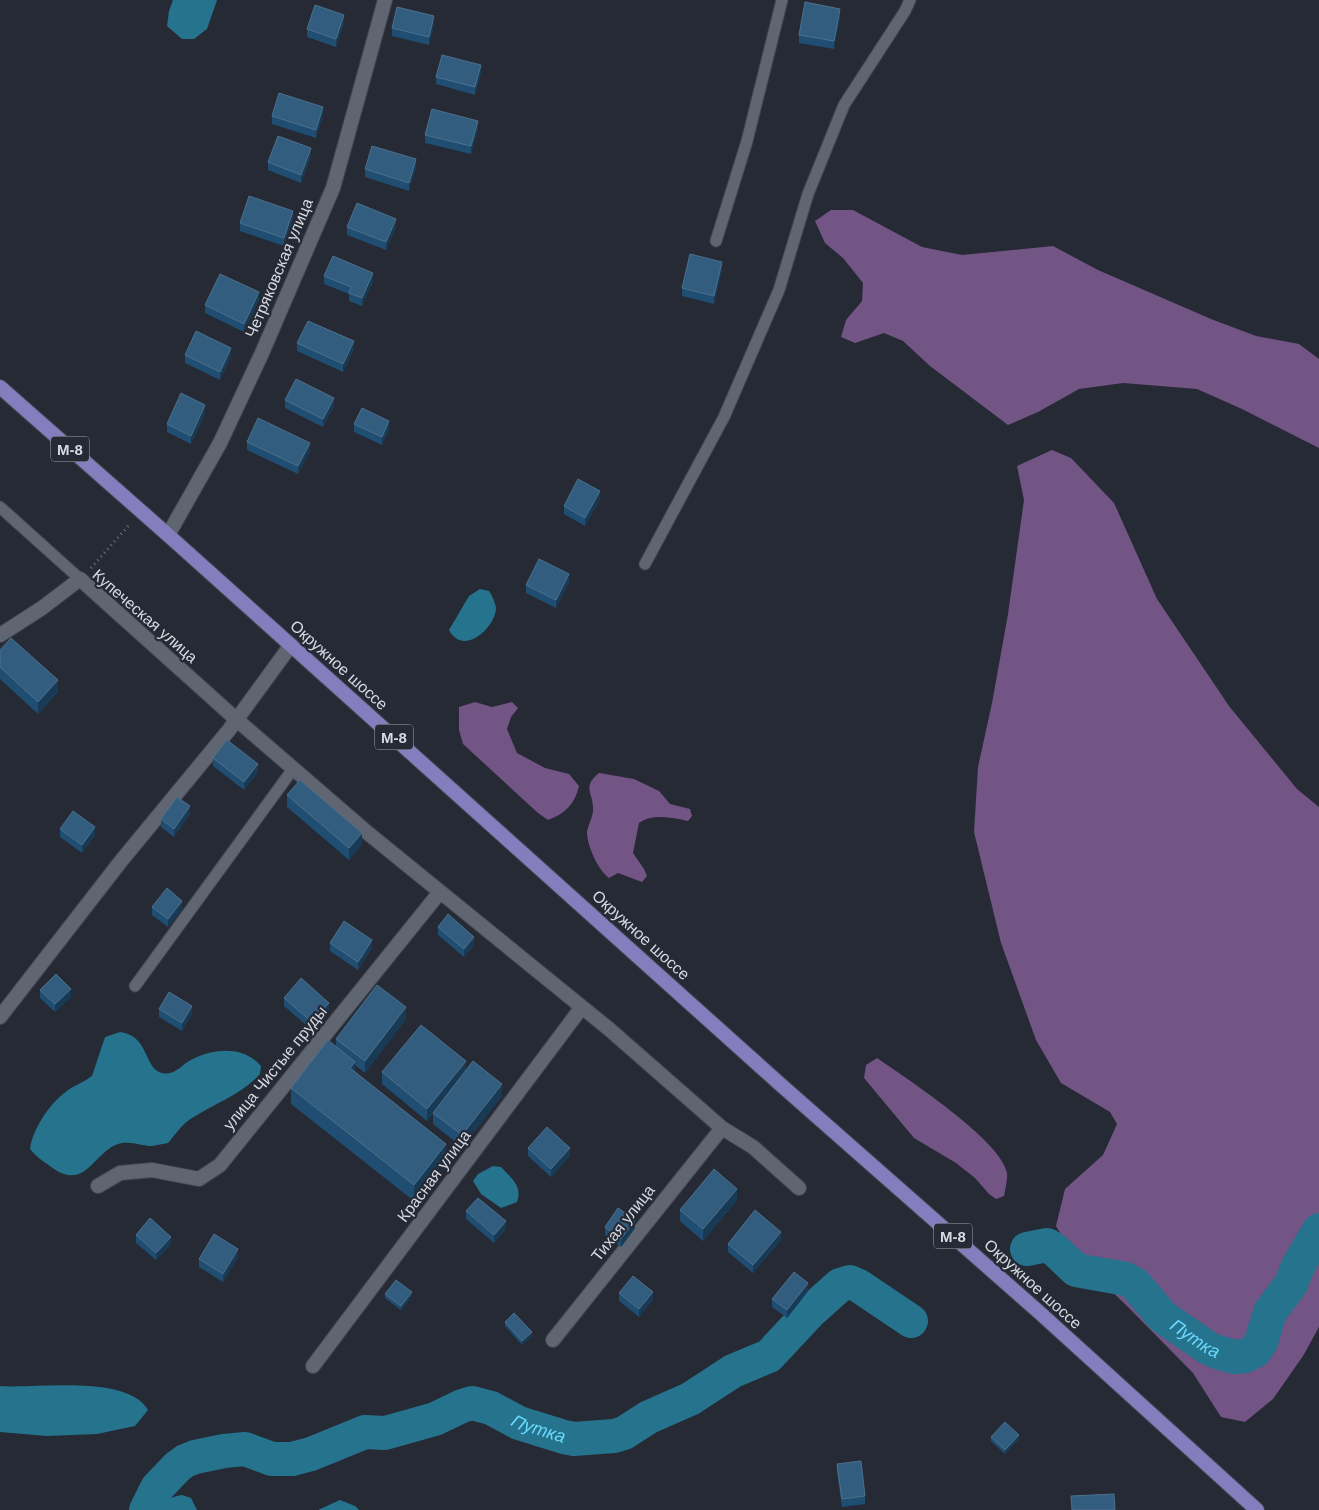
<svg xmlns="http://www.w3.org/2000/svg" width="1319" height="1510" viewBox="0 0 1319 1510" font-family="Helvetica,sans-serif">
<style>
.forest{fill:#725485}
.water{fill:#25738d}
.lines{fill:none;stroke-linecap:round;stroke-linejoin:round}
.river{stroke:#25738d;stroke-width:34}
.service-casing{stroke:#42464f;stroke-width:13}
.minor-casing{stroke:#42464f;stroke-width:16}
.primary-casing{stroke:#42464f;stroke-width:16}
.path{stroke:#6e727c;stroke-width:3;stroke-dasharray:1 4;stroke-linecap:butt}
.service{stroke:#606572;stroke-width:11}
.minor{stroke:#606572;stroke-width:14}
.primary{stroke:#857ebe;stroke-width:14}
.wall{fill:#1f4e72}
.shaded-wall{fill:#193a55}
.building{fill:#325d7e;stroke:#4c718e}
.labels{text-anchor:middle;dominant-baseline:central;stroke-width:4.5;stroke-linejoin:round;paint-order:stroke}
.shield{fill:#252a35;stroke:#a1a4ad;stroke-width:1}
.shield-label{font-size:15px;font-weight:bold;fill:#d6d9e1}
.street-label{font-size:16px;fill:#d6d9e1;stroke:#252a35}
.water-label{font-size:18px;font-style:italic;fill:#6ad8fe;stroke:#252a35}
</style>
<rect width="100%" height="100%" fill="#252a35"/>
<path class="forest" d="M831,210H853L922,247L962,255L1053,246L1098,270L1211,319L1256,336L1299,344L1319,359V448L1242,409L1197,389L1123,383L1079,389L1038,412L1008,425L930,366L903,341L884,333L855,343L841,337L846,320L862,301L863,283L843,258L825,243L815,221Z
M1052,450L1071,458L1114,503L1157,599L1229,706L1297,789L1319,807V1327L1303,1356L1273,1399L1245,1422L1221,1417L1193,1373L1127,1306L1073,1254L1056,1226L1065,1189L1103,1155L1117,1124L1110,1112L1061,1083L1036,1040L1001,943L974,832L978,767L992,703L1008,614L1024,500L1017,466Z
M475,702L492,707L512,702L518,708L511,717L507,729L517,753L545,768L569,774L579,786C575,804 565,814 548,820L538,813L463,744L459,730V707Z
M599,773L634,779L659,791L670,804L690,809L692,816L688,821C672,818 653,813 639,823L633,853L644,869L647,876L642,882L618,873L609,878C598,870 588,847 587,834C587,827 592,819 593,811C594,792 581,788 599,773Z
M877,1058C906,1078 1001,1140 1007,1173C1008,1179 1005,1189 1004,1196L996,1199L989,1194L975,1178L956,1163L914,1138L864,1078L866,1065Z"/>
<path class="water" d="M173,0H217L207,29L194,39H182L167,26L169,11Z
M480,589L489,591C492,595 496,604 496,609C494,630 462,656 449,630L469,596Z
M120,1032C150,1036 143,1068 162,1073C173,1076 181,1066 189,1061C212,1048 243,1045 261,1066L260,1074C241,1095 215,1103 192,1118C182,1124 175,1135 168,1143C163,1144 157,1145 152,1146C141,1146 130,1140 118,1144C93,1153 86,1190 54,1169C46,1163 37,1158 30,1149C33,1127 52,1100 71,1088C78,1084 85,1081 92,1076L105,1037Z
M493,1166L501,1167C511,1178 523,1186 517,1202L501,1208L481,1194L473,1181L478,1174Z
M0,1386C38,1389 127,1374 148,1410L135,1426L97,1434L47,1436L0,1432Z
M182,1495L191,1498L197,1510H159C164,1499 171,1497 182,1495Z
M340,1500L355,1506L359,1510H318Z"/>
<g class="lines">
<g class="river">
<path id="s1" d="M1027,1249L1047,1245L1055,1250L1076,1270L1126,1279L1135,1284L1163,1317L1208,1348L1217,1352L1235,1357L1245,1356L1255,1351L1261,1342L1270,1312L1291,1284L1298,1266L1319,1230"/>
<path id="s2" d="M146,1510L157,1488L177,1467L185,1461L195,1457L224,1451L245,1449L272,1459H292L311,1454L365,1432L385,1433L435,1419L462,1406L472,1403L491,1408L519,1423L564,1437L574,1439L614,1436L624,1433L649,1417L690,1399L733,1371L769,1356L811,1311L840,1285L850,1282L859,1286L911,1321"/>
</g>
<defs>
<path id="service" d="M716,241L747,141L782,0
M0,507L80,579
M645,564L724,417L779,290L808,194L844,105L905,11L910,0
M135,986L293,769"/>
<path id="minor" d="M168,535L220,443L262,353L333,188L385,0
M0,635L42,608L80,579L237,720L369,834L609,1029L722,1128L753,1147L799,1188
M0,1017L121,861L229,730L291,645
M98,1186L120,1173L152,1170L199,1179L220,1165L440,892
M553,1340L722,1128
M313,1366L582,1007"/>
<path id="primary" d="M0,387L168,535L781,1085L1040,1313L1257,1510"/>
</defs>
<use href="#service" class="service-casing"/>
<use href="#minor" class="minor-casing"/>
<use href="#primary" class="primary-casing"/>
<path class="path" d="M91,568L130,524"/>
<use href="#service" class="service"/>
<use href="#minor" class="minor"/>
<use href="#primary" class="primary"/>
</g>
<path class="wall" d="M840,17L834,49L799,43V35Z
M344,23L336,47L307,37V29Z
M434,24L429,45L392,36V28Z
M481,73L475,95L436,84V77Z
M323,115L316,138L272,124V116Z
M478,129L471,154L425,143V135Z
M311,156L301,183L268,170V162Z
M416,167L409,191L365,177V169Z
M293,219L284,246L240,231V223Z
M347,227H396L386,250L347,235Z
M722,270L714,304L682,296V288Z
M324,276L373,281L362,306L349,301V294L324,284Z
M259,300L244,332L205,313V305Z
M297,343L354,349L343,372L297,351Z
M185,355L231,356L220,380L185,363Z
M285,400L334,406L323,427L285,408Z
M205,413L191,444L167,432V424Z
M354,424L389,429L382,445L354,432Z
M247,442L310,451L298,474L247,450Z
M600,499L585,526L564,514V506Z
M569,582L556,608L526,593V585Z
M0,650L58,692L38,714L0,679Z
M213,758L258,772L244,790L213,766Z
M287,795L362,844L349,860L287,807Z
M190,814L174,837L161,827V819Z
M60,829L95,835L82,853L60,837Z
M152,907L182,909L168,927L152,915Z
M438,927L474,945L464,957L438,935Z
M330,943L372,948L358,970L330,951Z
M40,990L71,997L55,1012L40,998Z
M284,998L329,1011L312,1030L284,1006Z
M159,1009L192,1014L182,1031L159,1017Z
M406,1019L365,1073L355,1065V1071L446,1159L414,1201L291,1104V1088L336,1047V1039Z
M466,1070L502,1096L462,1147L433,1124V1113L427,1121L382,1084V1072Z
M528,1148L570,1156L551,1177L528,1156Z
M737,1200L703,1241L680,1221V1210Z
M466,1211L506,1229L494,1243L466,1219Z
M605,1227L635,1228L621,1247L605,1235Z
M136,1235L171,1244L156,1260L136,1243Z
M781,1240L753,1273L728,1252V1244Z
M238,1257L223,1282L199,1267V1259Z
M808,1291L787,1318L772,1307V1299Z
M619,1293L653,1300L639,1317L619,1301Z
M385,1294L412,1296L401,1310L385,1298Z
M505,1322L532,1336L522,1345L505,1326Z
M991,1437L1019,1439L1005,1454L991,1441Z
M837,1464L865,1496V1504L842,1507L837,1472Z"/>
<path class="shaded-wall" d="M840,9V17L834,49V41Z
M344,15V23L336,47V39Z
M434,16V24L429,45V37Z
M481,65V73L475,95V87Z
M323,107V115L316,138V130Z
M478,121V129L471,154V146Z
M311,148V156L301,183V175Z
M416,159V167L409,191V183Z
M293,211V219L284,246V238Z
M396,219V227L386,250V242Z
M722,262V270L714,304V296Z
M373,273V281L362,306V298Z
M259,292V300L244,332V324Z
M354,341V349L343,372V364Z
M231,348V356L220,380V372Z
M334,398V406L323,427V419Z
M205,405V413L191,444V436Z
M389,421V429L382,445V437Z
M310,443V451L298,474V466Z
M600,491V499L585,526V518Z
M569,574V582L556,608V600Z
M58,680V692L38,714V702Z
M258,764V772L244,790V782Z
M190,806V814L174,837V829Z
M95,827V835L82,853V845Z
M362,833V844L349,860V848Z
M182,901V909L168,927V919Z
M474,937V945L464,957V949Z
M372,940V948L358,970V962Z
M71,989V997L55,1012V1004Z
M329,1003V1011L312,1030V1022Z
M192,1006V1014L182,1031V1023Z
M406,1007V1019L365,1073V1061Z
M466,1061V1073L427,1121V1109Z
M355,1062V1077L350,1068Z
M502,1084V1096L462,1147V1135Z
M446,1144V1159L414,1201V1185Z
M570,1148V1156L551,1177V1169Z
M737,1189V1200L703,1241V1229Z
M635,1220V1228L621,1247V1239Z
M506,1221V1229L494,1243V1235Z
M781,1232V1240L753,1273V1265Z
M171,1237V1244L156,1260V1253Z
M238,1249V1257L223,1282V1274Z
M808,1283V1291L787,1318V1310Z
M412,1292V1296L401,1310V1306Z
M653,1292V1300L639,1317V1309Z
M532,1332V1336L522,1345V1341Z
M1019,1435V1439L1005,1454V1450Z"/>
<path class="building" d="M805,2L840,9L834,41L799,35Z
M315,5L344,15L336,39L307,29Z
M397,7L434,16L429,37L392,28Z
M442,55L481,65L475,87L436,77Z
M279,93L323,107L316,130L272,116Z
M432,109L478,121L471,146L425,135Z
M278,136L311,148L301,175L268,162Z
M372,146L416,159L409,183L365,169Z
M249,196L293,211L284,238L240,223Z
M357,203L396,219L386,242L347,227Z
M690,254L722,262L714,296L682,288Z
M333,256L373,273L362,298L349,293L351,287L324,276Z
M220,274L259,292L244,324L205,305Z
M308,321L354,341L343,364L297,343Z
M196,331L231,348L220,372L185,355Z
M296,379L334,398L323,419L285,400Z
M181,393L205,405L191,436L167,424Z
M362,408L389,421L382,437L354,424Z
M258,418L310,443L298,466L247,442Z
M578,479L600,491L585,518L564,506Z
M539,559L569,574L556,600L526,585Z
M11,638L58,680L38,702L0,667V650Z
M227,740L258,764L244,782L213,758Z
M300,780L362,833L349,848L287,795Z
M177,797L190,806L174,829L161,819Z
M73,811L95,827L82,845L60,829Z
M167,888L182,901L168,919L152,907Z
M448,914L474,937L464,949L438,927Z
M344,921L372,940L358,962L330,943Z
M56,974L71,989L55,1004L40,990Z
M301,978L329,1003L312,1022L284,998Z
M377,985L406,1007L365,1061L336,1039Z
M169,992L192,1006L182,1023L159,1009Z
M421,1025L466,1061L427,1109L382,1072Z
M328,1040L355,1062L350,1068L446,1144L414,1185L291,1088Z
M473,1061L502,1084L462,1135L433,1113Z
M547,1127L570,1148L551,1169L528,1148Z
M714,1169L737,1189L703,1229L680,1210Z
M478,1198L506,1221L494,1235L466,1211Z
M618,1208L635,1220L621,1239L605,1227Z
M755,1210L781,1232L753,1265L728,1244Z
M150,1218L171,1237L156,1253L136,1235Z
M214,1234L238,1249L223,1274L199,1259Z
M794,1272L808,1283L787,1310L772,1299Z
M633,1276L653,1292L639,1309L619,1293Z
M396,1280L412,1292L401,1306L385,1294Z
M514,1313L532,1332L522,1341L505,1322Z
M1005,1422L1019,1435L1005,1450L991,1437Z
M861,1461L865,1496L842,1499L837,1464Z
M1114,1494L1115,1510H1072L1071,1496Z"/>
<g class="labels">
<g class="shield">
<rect x="51" y="436.5" width="38" height="25" rx="4"/>
<rect x="375" y="724.5" width="38" height="25" rx="4"/>
<rect x="934" y="1223.5" width="38" height="25" rx="4"/>
</g>
<g class="shield-label">
<text x="70" y="449">М-8</text>
<text x="394" y="737">М-8</text>
<text x="953" y="1236">М-8</text>
</g>
<g class="street-label">
<text transform="translate(279 268) rotate(-67)">Четряковская улица</text>
<text transform="translate(145 616) rotate(41)">Купеческая улица</text>
<text transform="translate(339 665) rotate(42)">Окружное шоссе</text>
<text transform="translate(641 935) rotate(42)">Окружное шоссе</text>
<text transform="translate(275 1068) rotate(-51)">улица Чистые пруды</text>
<text transform="translate(434 1176) rotate(-53)">Красная улица</text>
<text transform="translate(623 1223) rotate(-52)">Тихая улица</text>
<text transform="translate(1033 1284) rotate(42)">Окружное шоссе</text>
</g>
<g class="water-label">
<text stroke="none"><textPath href="#s1" startOffset="202">Путка</textPath></text>
<text stroke="none"><textPath href="#s2" startOffset="436">Путка</textPath></text>
</g>
</g>
</svg>
